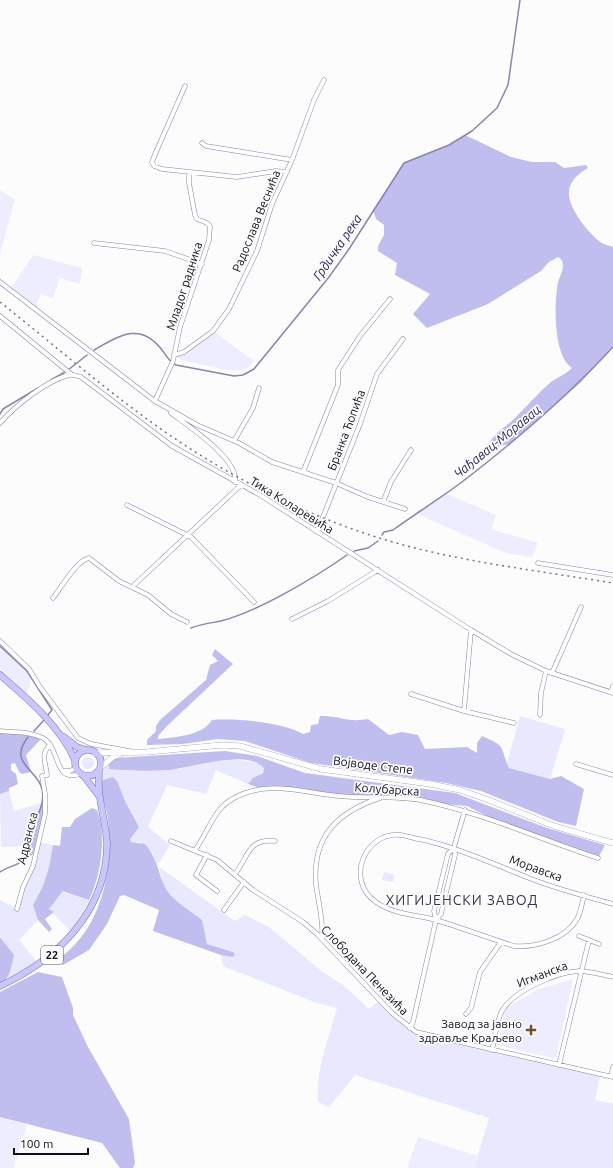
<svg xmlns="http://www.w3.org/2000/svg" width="613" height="1168" viewBox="0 0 613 1168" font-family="Ubuntu,sans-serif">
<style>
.built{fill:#ededff}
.green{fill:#e8e8ff}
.forest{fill:#bfbeef}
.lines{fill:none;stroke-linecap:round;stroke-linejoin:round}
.stream{stroke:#8786ac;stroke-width:1.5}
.street-casing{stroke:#8484a4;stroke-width:5}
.secondary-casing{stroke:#8484a4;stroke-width:6}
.primary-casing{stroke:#706dac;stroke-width:7}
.street{stroke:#fff;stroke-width:4}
.secondary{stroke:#fff;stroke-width:5.5}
.primary{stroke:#c9c6fc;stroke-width:6}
.rail{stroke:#75757b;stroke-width:1.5;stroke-dasharray:2 4;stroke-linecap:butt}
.poi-dot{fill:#6e5124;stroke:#fcfcfc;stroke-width:1.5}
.labels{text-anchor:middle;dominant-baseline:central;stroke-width:3.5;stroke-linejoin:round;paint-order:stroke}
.shield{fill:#fcfcfc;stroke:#56555e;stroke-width:1}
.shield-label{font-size:11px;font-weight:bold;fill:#0f0e1a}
.street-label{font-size:12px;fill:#0f0e1a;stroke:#fcfcfc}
.poi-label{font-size:12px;fill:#0f0e1a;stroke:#fcfcfc;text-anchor:end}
.water-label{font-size:13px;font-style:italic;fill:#2b235c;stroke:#fcfcfc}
.quarter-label{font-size:14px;letter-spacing:1px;fill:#373652;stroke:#fcfcfc}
</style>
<rect width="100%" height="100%" fill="#fcfcfc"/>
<path class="built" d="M0,190L15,199L0,254Z
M33,255L82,268L80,284L60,278L53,298L40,294L35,310L0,282V279L11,288Z
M213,331L254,361L248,368L241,371L222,369L181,360L174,355L180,354Z
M445,493L496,515L491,529L538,543L532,557L506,553L415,513Z
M0,646L27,671L32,679L25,698L0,675Z
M573,979L556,1059L498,1045L504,1014L508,1007L539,989Z
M0,1117L27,1124L14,1168H0Z
M418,1137L477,1156L474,1168H407Z"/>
<path class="green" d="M520,716L565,729L550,779L509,768L507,763Z
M82 763a6 6 0 1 1 12 0a6 6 0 1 1-12 0Z
M231,759L260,763L264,768C262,775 253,778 248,784L216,770L206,794L167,785L148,827L170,845L157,866L153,853L140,842H131L129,839L139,827L126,803L122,793L101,786C100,773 101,768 112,761L126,771L185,768L197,763Z
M9,791L14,811L42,803L30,836V846L1,847L0,794Z
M39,842L53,845L49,867L43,886L33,905L38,920L19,940L39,964L14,979L8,978L2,938L0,937V900L17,909L33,866Z
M159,867L235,921L245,915L269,927L324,973L343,985L369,1009L381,999L410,1026L421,1031L601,1072L595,1100L613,1104V1168H474L489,1118L355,1075L329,1107L318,1102C315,1071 329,1038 337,1008L314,1002L223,966L221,955L233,957V952L207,944L206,937L169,895L163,884Z
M384,872L395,875L393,882L382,880Z
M64,890L89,900L75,926L70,931L49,909Z"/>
<path class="forest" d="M465,135L511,157L532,162H555L564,168L586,165L588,168C579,173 568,182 569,194C569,209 588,232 599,241C602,244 608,245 613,247V347L580,383L523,433L510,444L491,448L490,442C497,431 507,426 515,418C527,406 538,393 551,382C558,377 566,374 572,368C553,356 554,303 558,282C560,276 565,268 562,261C562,260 559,257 558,257L549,262L541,271L488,304L427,328L413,314L430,294L395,275L397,263L378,251V246L384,235V225L376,219L373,210L404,163L449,145Z
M215,649L233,664L167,726L158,736V739C176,737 202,736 212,720C236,718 283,722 303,734L310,732L311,725L318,724L320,716C338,715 347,723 368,719L389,735L402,732L418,735L425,749L467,747L477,753V743L482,736C508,747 499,746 509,768L550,779L561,776L584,789L576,826L558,822L481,791L446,783L311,763L245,741L218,739L183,744L147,745V740L156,731V726L160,720L206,680L210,665L218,661L212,655Z
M0,731L42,738L26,755L31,772L22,774L19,772L15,763L11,764V770L16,774L18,784L9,788V791L0,794Z
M225,751L257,756L305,773L455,793L547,828L605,845L598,858L495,820L467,806L259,788L248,784L253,778L263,773L264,768C246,748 192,768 168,770C149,771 129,771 109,769V764L115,758Z
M113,777L117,781L126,803L139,827L130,839L131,842L145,844C157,858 157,869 164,885C170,900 190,910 202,920L207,944L233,952L235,954L233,957L221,955L153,931L159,910L124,895L120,896L107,924L89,950L63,965L57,963V960C102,930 114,869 108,819C107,807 98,792 103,780Z
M42,803L46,804L36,853L29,857L30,836Z
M92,808L97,810C107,835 101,876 89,900L63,891L49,909L54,912L45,919L52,929L49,932L38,920L33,905L43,886L49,867L53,845L60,846L62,827H70L75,819Z
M0,937L14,955C11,969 10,977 0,986Z
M38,972L62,977L73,1008V1015L88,1047L129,1119L135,1163L133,1168H120L102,1143L0,1117V992Z"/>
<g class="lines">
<path class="stream" d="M94,350C119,336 140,321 162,350C167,356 168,361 176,365L234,376L243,375L254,369L329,277L349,249L404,163L449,145L472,131L497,108L508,85L520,0
M68,370L87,355
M51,380L65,372
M0,414L3,409L38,388
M382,535L384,532L393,530C419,511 446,495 471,475C521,436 570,394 613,347
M354,551L368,548L378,541
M191,628C201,624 211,623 221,621C259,611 314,578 347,555
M0,646L27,671L52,710L47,716
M34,731L45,719
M0,872C9,866 20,865 29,857C29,851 28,843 30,836C33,820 46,807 42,789C38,769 7,764 28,737"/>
<defs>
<path id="street" d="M185,86L156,152L152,162L154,166L162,169L237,177L276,171L287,172
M202,143L206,146L292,160
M189,172V183L195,215L197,219L207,223L210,226L209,240L180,327L173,361L155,401L197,425L239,443L272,462L336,483L368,497L405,509
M94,243L165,251L202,264
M0,282L156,402
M0,316L71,374
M174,355L184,352L213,331L229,309L257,251L272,204L292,160L314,100L324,80
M171,413C188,426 239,459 235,482
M0,423C16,405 46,381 69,375C73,374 78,376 81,377L172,446L260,495L471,630L511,654L546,671L613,693
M234,441L253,408L259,388
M303,472L338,385V370L360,336L390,299
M383,502L391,482L411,450
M127,505L191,537L254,602
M317,532L360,424L377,374L403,339
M538,563L613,575
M132,587L241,485
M53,598C61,588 77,560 89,558L119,581L148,595L171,614L187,622
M292,619L328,601L378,570
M0,641L29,669L40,687L78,738L91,744L129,751
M552,673L581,607
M611,692L613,686
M411,694L464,711L471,630
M464,711L514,723
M540,715L541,693L546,671
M0,731C14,733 30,731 43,738C61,748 53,783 80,774
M576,764L613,775
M63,771H70L76,768
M171,841L217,860L253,890L303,922L317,934L392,1013L416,1032L613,1077
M195,850C208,833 213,809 234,798C267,780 302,792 338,796C367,799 397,795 425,801C485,814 540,839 598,858
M207,855L196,875L217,891
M235,874C249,856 248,838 275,841
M584,895C582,903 581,912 577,919C566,939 535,948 514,946C488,938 463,928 436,920C417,915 392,914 376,902C345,881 364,832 400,835C408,836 416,839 424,840C461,849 494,864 529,878C556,889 585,896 613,904
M17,909L23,887L33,866L45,814V794L42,776L47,775C46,763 40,754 50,745
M224,910L244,882
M436,920L434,911L448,854L454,847
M579,936L599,944
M322,939C324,921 318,902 316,884C312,837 337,812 380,798
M466,1014L471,1008L480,972L501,942
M410,1028L413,1022L436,920L441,914L455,855L454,847L465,810
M492,1050C495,1038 496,1022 502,1011C513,991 557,972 579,971C590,971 602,975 613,977
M559,1065L589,940
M611,1076L613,1067"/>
<path id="secondary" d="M95,753L147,752L222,745L240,746L321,769L430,784L460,790L486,799L554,826L613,843
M100,768L113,757L121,754"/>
<path id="primary" d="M0,675C28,699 60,726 75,760
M64,737L77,747L87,750
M75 763a13 13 0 1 1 26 0a13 13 0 1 1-26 0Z
M83,775L99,796
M0,986C58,959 107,911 107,843C106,827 102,813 100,798C98,789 99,779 99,770"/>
</defs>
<use href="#street" class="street-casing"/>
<use href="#secondary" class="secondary-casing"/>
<use href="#primary" class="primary-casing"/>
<use href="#street" class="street"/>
<use href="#secondary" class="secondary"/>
<use href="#primary" class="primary"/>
<path class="rail" d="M0,302C58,348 118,401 180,442C240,482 307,515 376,537C452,561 534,570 613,583"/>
</g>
<path class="poi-dot" d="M529 1024h4v4h4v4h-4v4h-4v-4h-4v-4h4z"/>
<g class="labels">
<rect class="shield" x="41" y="946" width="22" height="18" rx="3"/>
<g class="shield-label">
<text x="52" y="955">22</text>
</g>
<g class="street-label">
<text transform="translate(256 221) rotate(-68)">Радослава Веснића</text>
<text transform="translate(184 286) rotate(-72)">Младог радника</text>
<text transform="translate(346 430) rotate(-69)">Бранка Ћопића</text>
<text transform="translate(292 505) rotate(32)">Тика Коларевића</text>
<text transform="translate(373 765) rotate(7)">Војводе Степе</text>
<text transform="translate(387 789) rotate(4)">Колубарска</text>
<text transform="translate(27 838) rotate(-76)">Адранска</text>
<text transform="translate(536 868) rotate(20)">Моравска</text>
<text transform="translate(365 970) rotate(46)">Слободана Пенезића</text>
<text transform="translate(542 974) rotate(-21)">Игманска</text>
</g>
<g class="poi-label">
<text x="522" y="1023">Завод за јавно<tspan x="522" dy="14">здравље Краљево</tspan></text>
</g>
<g class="water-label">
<text transform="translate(337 247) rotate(-56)">Грдичка река</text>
<text transform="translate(497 441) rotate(-39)">Чађавац-Моравац</text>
</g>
<g class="quarter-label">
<text x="462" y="900">ХИГИЈЕНСКИ ЗАВОД</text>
</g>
</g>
<path d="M14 1148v6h74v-6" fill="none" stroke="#0f0e1a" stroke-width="2"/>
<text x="20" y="1148" font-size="12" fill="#0f0e1a" stroke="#fcfcfc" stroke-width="3" paint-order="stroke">100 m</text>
</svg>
